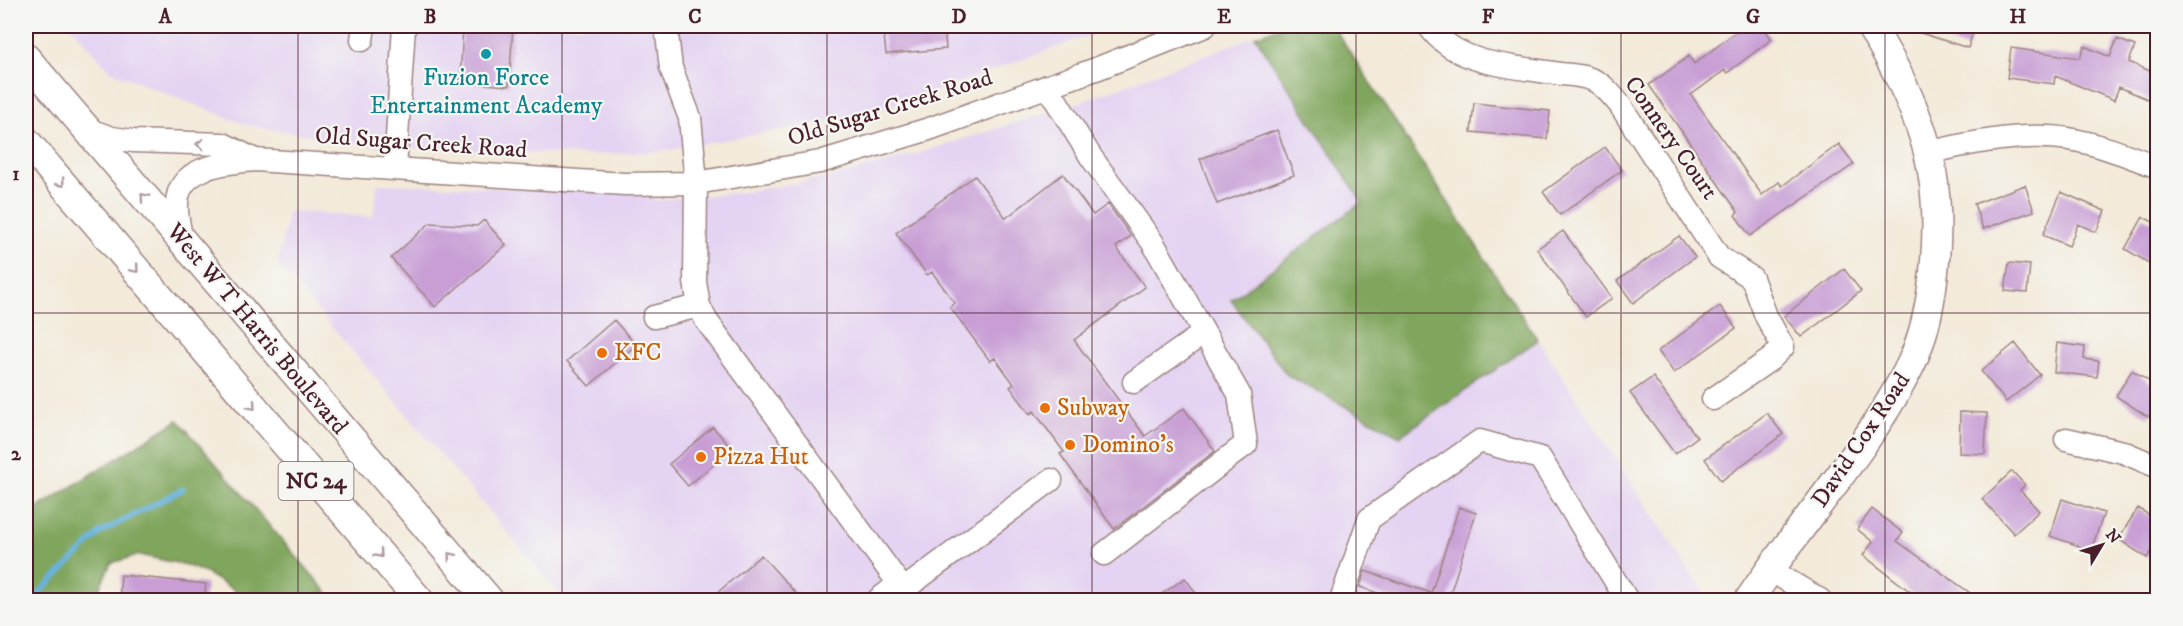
<svg xmlns="http://www.w3.org/2000/svg" width="2183" height="626" viewBox="0 0 2183 626" font-family="'IM FELL DW Pica',serif">
<style>
.built{fill:#e4d3f2}
.forest{fill:#80a65d;stroke:#656244;stroke-width:1.5}
.lines{fill:none;stroke-linecap:round;stroke-linejoin:round}
.stream{stroke:#66b4e0;stroke-width:5}
.building{fill:#c89ed5}
.minor-casing{stroke:#9e8482;stroke-width:25}
.major-casing{stroke:#9e8482;stroke-width:31}
.minor{stroke:#fff;stroke-width:22}
.major{stroke:#fff;stroke-width:28}
.oneway{stroke:#ae9aa0}
.grid{fill:none;stroke:#4a1f2b;stroke-width:1.5;stroke-opacity:0.55}
.culture-dot{fill:#0f9aa8;stroke:#f6f6f2;stroke-width:2}
.food-dot{fill:#e8710a;stroke:#f6f6f2;stroke-width:2}
.labels{text-anchor:middle;dominant-baseline:central;stroke-width:4.5;stroke-linejoin:round;paint-order:stroke}
.shield{fill:#f6f6f2;stroke:#7e6067;stroke-width:1.5}
.shield-label{font-size:22px;font-weight:bold;fill:#4a1f2b}
.culture-label{font-size:24px;fill:#0d838f;stroke:#f6f6f2}
.street-label{font-size:24px;fill:#4a1f2b;stroke:#f6f6f2}
.food-label{font-size:24px;fill:#c56008;stroke:#f6f6f2;text-anchor:start}
.neatline{fill:none;stroke:#4a1f2b;stroke-width:2}
.grid-label{font-size:20px;text-anchor:middle;font-weight:bold;fill:#4a1f2b}
</style>
<rect width="100%" height="100%" fill="#f6f6f2"/>
<filter id="ink" filterUnits="userSpaceOnUse"><feTurbulence type="fractalNoise" baseFrequency=".0167" numOctaves="2"/><feDisplacementMap in="SourceGraphic" scale="12" xChannelSelector="R" yChannelSelector="G"/><feConvolveMatrix kernelMatrix="1 2 1 2 8 2 1 2 1" color-interpolation-filters="sRGB"/></filter>
<filter id="wash" filterUnits="userSpaceOnUse"><feTurbulence type="fractalNoise" baseFrequency=".008" numOctaves="4" result="noise"/><feDisplacementMap in="SourceGraphic" scale="24" xChannelSelector="R" yChannelSelector="G"/><feGaussianBlur stdDeviation="1.35" result="paint"/><feColorMatrix in="noise" values="0 0 0 0 0 0 0 0 0 0 0 0 0 0 0 0 0 1.4 0 .05"/><feComposite in="paint" operator="in"/></filter>
<g filter="url(#wash)">
<rect width="100%" height="100%" fill="#f3ead9"/>
<path class="built" d="M70,26H1115L933,92L855,117L657,152L583,155L373,146L246,125L111,71Z
M1255,36L1362,202L1231,299L1400,436L1538,340L1709,600H565L278,264L288,211L373,217L378,184L653,192V200L745,192L836,176L926,151L1084,101Z"/>
<path class="forest" d="M1283,26H1333L1538,340L1400,436L1287,375L1231,300L1362,202L1255,36Z
M178,420L334,600H245L234,590L206,573L186,565L139,555L111,563L94,600H26V515Z"/>
<g class="lines">
<path class="stream" d="M32,600L100,533L183,489"/>
</g>
<g id="blocks">
<path class="building" d="M463,26H513L509,86L460,82Z
M883,26H944L946,49L886,54Z
M1744,26H1762L1772,39L1727,73L1725,70L1691,95L1762,195L1779,182L1782,186L1839,144L1854,164L1750,236L1735,215L1738,212L1649,85L1689,56L1694,64Z
M1909,26H1975L1968,48L1908,29Z
M2117,39L2135,46L2129,62L2157,74V103L2119,87L2114,100L2055,76L2054,84L2007,78L2011,48L2080,58L2084,46L2110,57Z
M1474,103L1550,111L1547,139L1471,132Z
M1277,130L1294,175L1217,204L1200,159Z
M1605,147L1622,170L1560,215L1543,192Z
M1063,174L1093,215L1108,204L1131,236L1116,247L1145,287L1074,340L1145,436L1184,408L1215,451L1114,529L1060,454L1064,452L1034,411L1030,414L1010,387L1014,384L995,358L990,361L950,307L955,303L932,272L927,275L896,233L975,176L1006,218Z
M2025,185L2034,211L1983,229L1974,204Z
M2061,192L2105,211L2096,232L2078,224L2069,246L2043,235Z
M2143,217L2157,224V268L2125,249Z
M484,220L506,245L435,307L391,258L430,223L477,226Z
M1563,231L1612,298L1586,317L1537,249Z
M1679,236L1695,257L1633,303L1617,281Z
M2009,263L2030,265L2027,293L2005,291Z
M1844,269L1861,291L1801,337L1784,316Z
M1720,306L1736,328L1674,373L1658,351Z
M614,320L636,345L589,386L567,361Z
M2015,343L2040,375L2006,402L1981,371Z
M2057,343L2085,347L2084,359L2099,361L2097,377L2054,372Z
M2132,370L2157,387V402L2148,417L2116,396Z
M1653,377L1697,437L1675,454L1630,393Z
M1960,412L1987,413L1985,454L1959,453Z
M1767,413L1783,434L1721,481L1705,459Z
M713,427L732,449L688,486L669,464Z
M2012,471L2025,485L2020,490L2039,511L2014,534L1982,499Z
M2062,499L2104,513L2091,550L2050,536Z
M1459,507L1476,513L1448,600H1398L1360,587L1365,571L1431,593Z
M2138,508L2157,520V543L2147,558L2118,539Z
M1872,509L1903,533L1897,541L1980,600H1921L1863,555L1873,542L1857,529Z
M761,555L802,600H709Z
M121,575L206,584L204,600H119Z
M1185,578L1201,600H1153Z"/>
</g>
</g>
<g filter="url(#ink)">
<use href="#blocks" fill-opacity="0" stroke="#9e8482" stroke-width="1.5"/>
<g class="lines">
<defs>
<path id="minor" d="M666,26L671,68L690,118L696,183L695,282L699,306L706,320L911,600
M1429,26C1457,67 1516,66 1561,74C1573,75 1587,76 1597,82C1607,88 1613,97 1620,105L1719,257L1752,278L1766,316L1783,347L1771,359L1713,399
M362,40L364,26
M1047,86L1091,157L1153,243L1239,394L1246,444L1104,554
M86,129L112,138L133,141L223,144L255,160
M1928,153C1971,142 2025,132 2069,139C2099,144 2129,156 2158,167
M395,169L404,26
M182,241C180,229 176,216 177,204C178,165 227,163 255,160L625,184L696,183L820,162L929,129L1096,69L1205,26
M654,317L699,306
M1134,382L1204,333
M2066,439L2123,452L2158,467
M1770,570L1820,600
M878,600L891,590H903L1051,480
M1341,600L1369,519L1480,441L1540,458L1627,600"/>
<path id="major" d="M26,58L489,600
M26,141L419,600
M1749,600C1800,523 1864,454 1907,372C1935,320 1942,229 1932,171C1924,124 1896,65 1870,26"/>
</defs>
<use href="#minor" class="minor-casing"/>
<use href="#major" class="major-casing"/>
<use href="#minor" class="minor"/>
<use href="#major" class="major"/>
</g>
<defs><path id="oneway-chevron" d="M-2-3.5L2.5 0L-2 3.5" fill="none" stroke-width="1.6" stroke-linecap="round" stroke-linejoin="round" transform="scale(1.5)"/></defs>
<g class="oneway">
<use href="#oneway-chevron" transform="translate(200 144) rotate(-178)"/>
<use href="#oneway-chevron" transform="translate(61 183) rotate(50)"/>
<use href="#oneway-chevron" transform="translate(144 197) rotate(-131)"/>
<use href="#oneway-chevron" transform="translate(135 269) rotate(50)"/>
<use href="#oneway-chevron" transform="translate(252 406) rotate(49)"/>
<use href="#oneway-chevron" transform="translate(379 554) rotate(49)"/>
<use href="#oneway-chevron" transform="translate(451 556) rotate(-130)"/>
</g>
</g>
<path class="grid" d="M298,26V600M562,26V600M827,26V600M1092,26V600M1356,26V600M1621,26V600M1885,26V600M26,313H2158"/>
<circle class="culture-dot" cx="486" cy="54" r="6"/>
<g class="food-dot">
<circle cx="602" cy="353" r="6"/>
<circle cx="1045" cy="408" r="6"/>
<circle cx="1070" cy="445" r="6"/>
<circle cx="701" cy="457" r="6"/>
</g>
<g class="labels">
<rect class="shield" x="278.5" y="462" width="75" height="38" rx="4.5"/>
<g class="shield-label">
<text x="316" y="481">NC 24</text>
</g>
<g class="culture-label">
<text x="486" y="78">Fuzion Force<tspan x="486" dy="28">Entertainment Academy</tspan></text>
</g>
<g class="street-label">
<text transform="translate(890 108) rotate(-17)">Old Sugar Creek Road</text>
<text transform="translate(1671 138) rotate(55)">Connery Court</text>
<text transform="translate(421 143) rotate(4)">Old Sugar Creek Road</text>
<text transform="translate(257 329) rotate(50)">West W T Harris Boulevard</text>
<text transform="translate(1861 440) rotate(-56)">David Cox Road</text>
</g>
<g class="food-label">
<text x="614" y="353">KFC</text>
<text x="1057" y="408">Subway</text>
<text x="1082" y="445">Domino's</text>
<text x="713" y="457">Pizza Hut</text>
</g>
</g>
<rect width="2183" height="626" fill="none" stroke="#f6f6f2" stroke-width="66"/>
<g transform="translate(2102 545) rotate(52)" stroke="#f6f6f2" stroke-width="4.5" paint-order="stroke">
<path d="M0-4.5L10 22L0 15L-10 22Z" fill="#4a1f2b"/>
<text y="-9" font-size="16" font-weight="bold" text-anchor="middle" fill="#4a1f2b">N</text>
</g>
<rect x="33" y="33" width="2117" height="560" class="neatline"/>
<g class="grid-label">
<text x="165" y="23">A</text>
<text x="430" y="23">B</text>
<text x="695" y="23">C</text>
<text x="959" y="23">D</text>
<text x="1224" y="23">E</text>
<text x="1488" y="23">F</text>
<text x="1753" y="23">G</text>
<text x="2018" y="23">H</text>
<text x="16" y="180">1</text>
<text x="16" y="460">2</text>
</g>
</svg>
